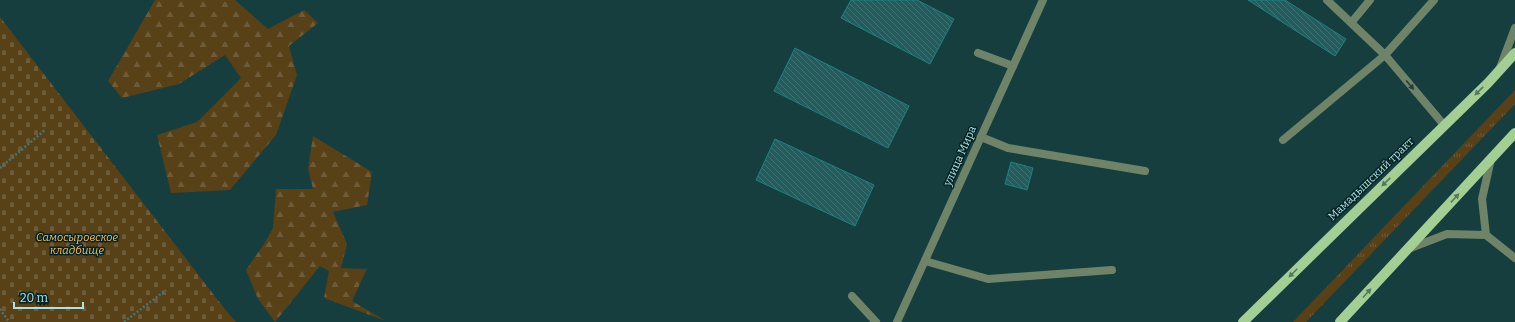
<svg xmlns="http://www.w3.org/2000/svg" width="1515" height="322" viewBox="0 0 1515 322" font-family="Bitter,serif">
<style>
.grass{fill:url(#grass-tufts)}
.forest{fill:url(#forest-firs)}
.cemetery{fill:url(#cemetery-stones)}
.building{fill:url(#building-back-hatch);stroke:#1b8284}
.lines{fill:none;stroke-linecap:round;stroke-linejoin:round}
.path{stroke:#467374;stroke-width:2.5;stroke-dasharray:2 2;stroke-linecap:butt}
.lane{stroke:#6e8367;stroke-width:8}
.street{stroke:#6e8367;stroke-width:8}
.primary{stroke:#a3cf94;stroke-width:10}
.oneway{fill:#264038}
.oneway2{fill:#55795c}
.labels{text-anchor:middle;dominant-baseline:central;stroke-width:3;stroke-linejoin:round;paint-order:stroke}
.street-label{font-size:11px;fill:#ace2e3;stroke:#072324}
.park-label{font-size:11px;font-style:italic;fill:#f5bd62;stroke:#072324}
</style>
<defs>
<pattern id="grass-tufts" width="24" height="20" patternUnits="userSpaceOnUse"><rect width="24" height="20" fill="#584017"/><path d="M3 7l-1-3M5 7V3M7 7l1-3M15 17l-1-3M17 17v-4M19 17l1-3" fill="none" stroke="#6d5b39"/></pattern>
<pattern id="forest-firs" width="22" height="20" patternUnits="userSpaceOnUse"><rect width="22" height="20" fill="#584017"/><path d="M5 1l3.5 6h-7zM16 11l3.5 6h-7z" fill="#6d5b39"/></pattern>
<pattern id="cemetery-stones" width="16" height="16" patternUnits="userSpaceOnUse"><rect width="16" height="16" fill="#584017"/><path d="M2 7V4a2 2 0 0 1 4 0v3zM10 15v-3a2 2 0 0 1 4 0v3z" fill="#6d5b39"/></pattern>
<pattern id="building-back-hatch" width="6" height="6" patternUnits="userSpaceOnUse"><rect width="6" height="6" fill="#245b5c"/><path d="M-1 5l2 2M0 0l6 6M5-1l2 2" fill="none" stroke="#417273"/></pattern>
</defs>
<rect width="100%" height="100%" fill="#163e3f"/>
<path class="grass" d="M1515,90V104L1306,322H1293Z"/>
<path class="forest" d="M155,0H235L268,29L304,10L318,23L289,46L297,75L276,135L230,190L171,193L157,135L197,122L241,78L225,55L179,84L122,98L108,81Z
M313,136L372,172L367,205L333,212L347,244L341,268L367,269L352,301L386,321L324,298L329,271L320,266L275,322L258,299L246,270L264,244L273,228L276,189H313L308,169Z"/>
<path class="cemetery" d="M0,17L224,308L236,322H0Z"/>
<path class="building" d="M851,0H917L954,19L930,64L841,18Z
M1248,0H1285L1346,39L1335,56Z
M795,48L909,106L888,148L774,91Z
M775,139L874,185L855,226L756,180Z
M1011,162L1033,168L1027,190L1005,184Z"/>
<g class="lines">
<path class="path" d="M0,168L45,130
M0,309L9,322
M124,322L166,290"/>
<path class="lane" d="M1327,0L1385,55L1444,125
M1351,23L1370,0
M978,53L1013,66
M1500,68L1515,28
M981,137L1008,148L1145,171
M1283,140L1385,55L1434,0
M1486,235L1482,199L1491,159
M1408,249L1447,234L1486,235L1515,258
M925,261L988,279L1112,270
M852,296L876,322"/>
<path class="street" d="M897,322L1043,0"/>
<path class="primary" d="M1243,322L1488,83L1515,53
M1340,322L1515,133"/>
</g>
<defs><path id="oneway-solid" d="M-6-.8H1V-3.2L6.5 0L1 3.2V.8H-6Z"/></defs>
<use class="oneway" href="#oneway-solid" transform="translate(1410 85) rotate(50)"/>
<g class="oneway2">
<use href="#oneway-solid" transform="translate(1479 91) rotate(136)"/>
<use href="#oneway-solid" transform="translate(1386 182) rotate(136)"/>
<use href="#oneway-solid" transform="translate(1455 198) rotate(-47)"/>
<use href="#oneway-solid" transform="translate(1293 273) rotate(135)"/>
<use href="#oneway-solid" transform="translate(1367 293) rotate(-48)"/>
</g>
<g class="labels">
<g class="street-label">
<text transform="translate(960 156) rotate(-66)">улица Мира</text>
<text transform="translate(1371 179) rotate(-44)">Мамадышский тракт</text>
</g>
<g class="park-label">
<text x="77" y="237">Самосыровское<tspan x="77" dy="13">кладбище</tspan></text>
</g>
</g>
<path d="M14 302v6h69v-6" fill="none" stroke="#ace2e3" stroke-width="2"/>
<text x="20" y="302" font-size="12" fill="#ace2e3" stroke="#072324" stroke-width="3" paint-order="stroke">20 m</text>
</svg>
